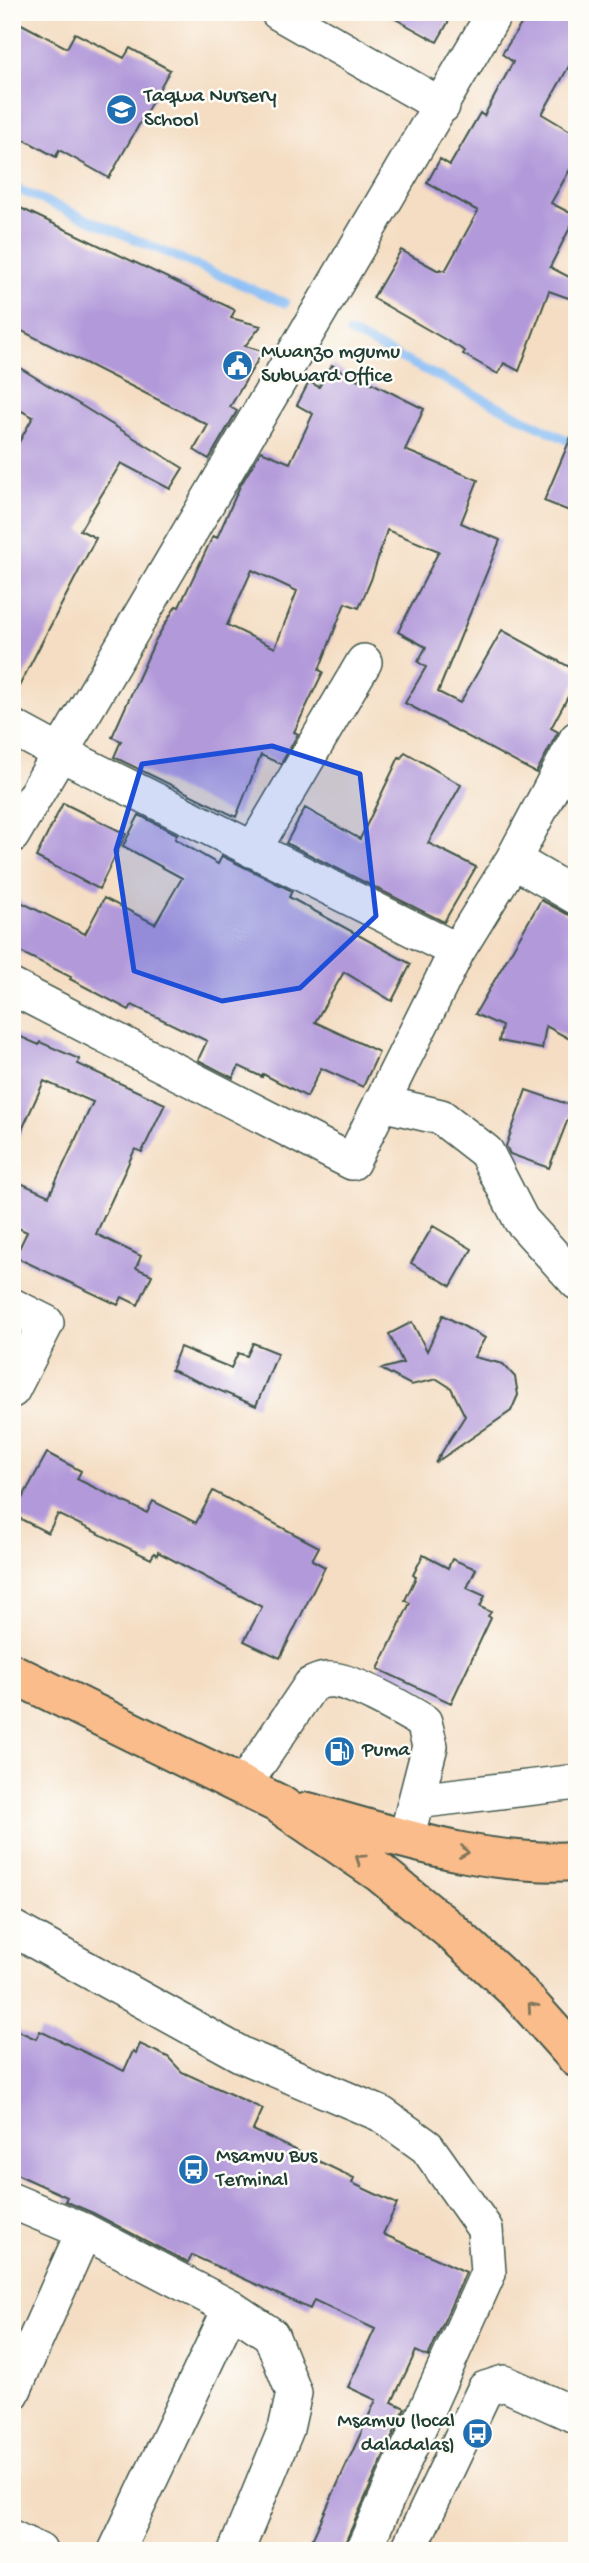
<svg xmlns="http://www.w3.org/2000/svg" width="589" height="2563" viewBox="0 0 589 2563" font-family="'Gochi Hand',sans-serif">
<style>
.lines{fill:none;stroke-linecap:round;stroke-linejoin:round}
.stream{stroke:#85bbf4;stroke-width:9}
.building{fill:#b29ada;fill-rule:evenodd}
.minor-casing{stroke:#3f5549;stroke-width:38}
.highway-casing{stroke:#3f5549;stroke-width:42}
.minor{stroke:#fff;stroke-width:35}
.highway{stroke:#f9bc8a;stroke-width:38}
.oneway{stroke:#81765b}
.marked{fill:#1d4ed8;fill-opacity:0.2;stroke:#1d4ed8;stroke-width:5;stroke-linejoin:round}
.labels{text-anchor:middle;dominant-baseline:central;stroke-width:5;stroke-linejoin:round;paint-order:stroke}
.poi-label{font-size:21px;fill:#1f3d34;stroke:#fdfcf7;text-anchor:start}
</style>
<rect width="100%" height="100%" fill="#fdfcf7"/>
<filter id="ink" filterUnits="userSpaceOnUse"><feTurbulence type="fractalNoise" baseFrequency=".0143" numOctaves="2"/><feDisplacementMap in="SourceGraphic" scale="14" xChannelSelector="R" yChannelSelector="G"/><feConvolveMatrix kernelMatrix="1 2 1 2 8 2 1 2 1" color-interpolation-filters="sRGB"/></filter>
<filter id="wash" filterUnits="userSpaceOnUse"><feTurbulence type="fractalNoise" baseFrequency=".00686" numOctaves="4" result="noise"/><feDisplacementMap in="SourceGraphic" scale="28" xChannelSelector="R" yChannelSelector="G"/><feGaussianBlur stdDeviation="1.57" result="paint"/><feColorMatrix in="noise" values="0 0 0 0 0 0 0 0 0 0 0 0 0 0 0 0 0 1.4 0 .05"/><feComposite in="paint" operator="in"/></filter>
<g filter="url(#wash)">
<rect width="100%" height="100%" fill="#f4ddc2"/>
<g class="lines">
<path class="stream" d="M12,187L285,303
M350,333L577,445"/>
</g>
<g id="blocks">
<path class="building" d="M383,12H454L437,42Z
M529,12H577V52L542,114L577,135V157L551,203L576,216L550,267L577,281V301L549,291L519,371L504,363L498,374L463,354L465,351L373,298L401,250L439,271L440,269L445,271L478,211L427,183L440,159L450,165L480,113L484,116L513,62L502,54Z
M12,19L67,48L75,33L124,58L130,48L170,70L109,178L59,150L56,157L12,133Z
M12,204L235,310L231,318L261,326L245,346L263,351L230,407L237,411L209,459L194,450L208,425L12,326Z
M12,363L183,468L170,489L121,463L80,530L96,538L12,700V455L33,417L12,406Z
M332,365L358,380L360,377L424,409L405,450L478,480L461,523L500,540L438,692L460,703L502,630L577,671V680L551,728L558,732L536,773L405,703L426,667L418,662L426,647L398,632L439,551L387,530L371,580L359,608L345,603L319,670L323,672L294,732L298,734L281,764L261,755L236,817L114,757L121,741L112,737L155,641L176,606L179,607L213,536L217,538L240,486L261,451L290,463L313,414L297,405L309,382L319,387ZM252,570L297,591L275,648L227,625Z
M577,423V514L544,501Z
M405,752L461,785L428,843L476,867L444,922L286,843L305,808L360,839L399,757L401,758Z
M63,803L126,834L99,889L36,857Z
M139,815L177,834L175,839L218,864L222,856L292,891L289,897L411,964L392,1001L344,972L315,1022L379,1052L363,1087L321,1068L307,1097L263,1074L262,1077L239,1066L233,1078L198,1060L207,1041L132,1005L129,1010L70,979L71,977L12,948V916L19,901L85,934L104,898L155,924L182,878L123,846Z
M541,900L567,914L577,917V1043L546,1026L542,1049L499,1041L502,1026L475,1014Z
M12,1033L39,1045L40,1042L79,1059L78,1064L165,1104L142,1152L135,1149L96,1234L141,1256L136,1268L152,1275L138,1305L122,1297L118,1305L15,1257L27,1232L12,1225V1179L49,1196L93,1102L44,1081L12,1152Z
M526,1090L573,1106L549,1168L510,1154L506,1146Z
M433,1226L472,1249L451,1286L411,1263Z
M443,1315L485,1338L474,1357L503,1364L515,1377L518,1395L511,1411L435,1463L465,1416L451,1388L437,1379L411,1385L381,1369L403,1363L389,1334L412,1322L427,1351Z
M253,1343L278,1353L256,1406L171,1370L180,1347L231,1368L238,1353L247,1356Z
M47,1453L81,1471L77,1479L147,1513L153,1501L196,1523L213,1491L319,1547L312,1560L325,1567L280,1658L244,1641L262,1607L158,1552L157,1555L154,1553L151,1559L58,1514L48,1533L13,1515Z
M423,1555L448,1568L452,1559L476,1569L467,1588L485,1596L480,1607L491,1612L488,1616L491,1618L451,1703L378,1669L410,1603L405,1600L416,1577L413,1575Z
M12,2028L36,2039L40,2031L124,2071L133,2051L136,2053L140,2044L168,2057L182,2072L263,2109L253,2130L354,2178L352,2183L397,2204L383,2234L466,2272L428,2357L416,2351L392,2402L405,2408L345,2543L343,2551H307L376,2400L348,2387L375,2329L314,2300L310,2309L192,2255L188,2263L93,2213L65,2201L67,2197L12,2172Z"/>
</g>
</g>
<g filter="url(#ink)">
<use href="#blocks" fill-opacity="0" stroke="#3f5549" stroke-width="2"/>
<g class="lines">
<defs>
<path id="minor" d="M278,12L442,106
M12,727L60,753L457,951
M12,835L495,12
M253,850L364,662
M513,860L577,897
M12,987L352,1162L457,951L513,860L577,739
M381,1103L441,1117L486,1152L521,1220L577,1282
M12,1306L46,1323L12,1390
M243,1786L311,1685C316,1683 321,1680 327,1680C348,1677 404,1710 424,1722L430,1746L406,1839
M416,1801L577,1782
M12,1928L242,2055L381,2114L427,2147L485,2229L488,2273L363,2551
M12,2201L84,2231L231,2308L271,2335L294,2393L286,2429L236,2551
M12,2393L84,2231
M12,2538L39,2551
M116,2551L231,2308
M408,2551L485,2389L504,2383L577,2416"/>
<path id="highway" d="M12,1673L279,1804L380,1873L451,1931L519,1993L577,2058
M308,1812C396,1836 485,1867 577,1861"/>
</defs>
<use href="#minor" class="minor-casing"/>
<use href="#highway" class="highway-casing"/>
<use href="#minor" class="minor"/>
<use href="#highway" class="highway"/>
</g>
<defs><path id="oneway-chevron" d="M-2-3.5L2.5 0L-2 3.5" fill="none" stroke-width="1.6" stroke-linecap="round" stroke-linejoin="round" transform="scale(1.75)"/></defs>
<g class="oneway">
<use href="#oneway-chevron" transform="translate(464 1852) rotate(9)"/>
<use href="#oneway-chevron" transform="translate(360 1859) rotate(-146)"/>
<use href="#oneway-chevron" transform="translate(532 2007) rotate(-131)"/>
</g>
</g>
<path class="marked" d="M272,746L360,774L376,916L300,988L222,1001L134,971L116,850L142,764Z"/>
<defs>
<symbol id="school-disc" viewBox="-11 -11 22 22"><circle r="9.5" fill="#1f6fb2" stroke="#fdfcf7"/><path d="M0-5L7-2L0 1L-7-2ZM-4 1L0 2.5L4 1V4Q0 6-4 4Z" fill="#fff"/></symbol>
<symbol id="civic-disc" viewBox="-11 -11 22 22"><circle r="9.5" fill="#1f6fb2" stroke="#fdfcf7"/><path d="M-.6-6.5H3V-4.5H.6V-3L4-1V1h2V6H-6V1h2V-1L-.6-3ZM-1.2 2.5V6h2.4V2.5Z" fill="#fff"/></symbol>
<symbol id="fuel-disc" viewBox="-11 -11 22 22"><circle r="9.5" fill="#1f6fb2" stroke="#fdfcf7"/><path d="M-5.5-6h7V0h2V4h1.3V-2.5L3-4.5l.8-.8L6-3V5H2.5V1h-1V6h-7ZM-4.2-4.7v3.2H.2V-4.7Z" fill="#fff"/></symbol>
<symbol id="bus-disc" viewBox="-11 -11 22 22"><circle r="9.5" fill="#1f6fb2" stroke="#fdfcf7"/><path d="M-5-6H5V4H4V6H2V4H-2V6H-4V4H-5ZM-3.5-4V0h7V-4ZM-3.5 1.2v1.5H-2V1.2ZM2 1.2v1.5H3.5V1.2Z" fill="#fff"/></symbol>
</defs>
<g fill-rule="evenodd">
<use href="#school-disc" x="104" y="92" width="35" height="35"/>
<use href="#civic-disc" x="220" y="348" width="35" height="35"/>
<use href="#fuel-disc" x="322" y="1734" width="35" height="35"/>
<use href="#bus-disc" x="176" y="2152" width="35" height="35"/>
<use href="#bus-disc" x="460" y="2416" width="35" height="35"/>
</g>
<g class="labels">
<g class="poi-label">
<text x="144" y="97">Taqwa Nursery<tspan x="144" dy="24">School</tspan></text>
<text x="261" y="353">Mwanzo mgumu<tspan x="261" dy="24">Subward Office</tspan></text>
<text x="362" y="1751">Puma</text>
<text x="216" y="2157">Msamvu Bus<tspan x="216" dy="24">Terminal</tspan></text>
<text x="455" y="2422" text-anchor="end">Msamvu (local<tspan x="455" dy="24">daladalas)</tspan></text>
</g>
</g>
<rect width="589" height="2563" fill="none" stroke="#fdfcf7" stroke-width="42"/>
</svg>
